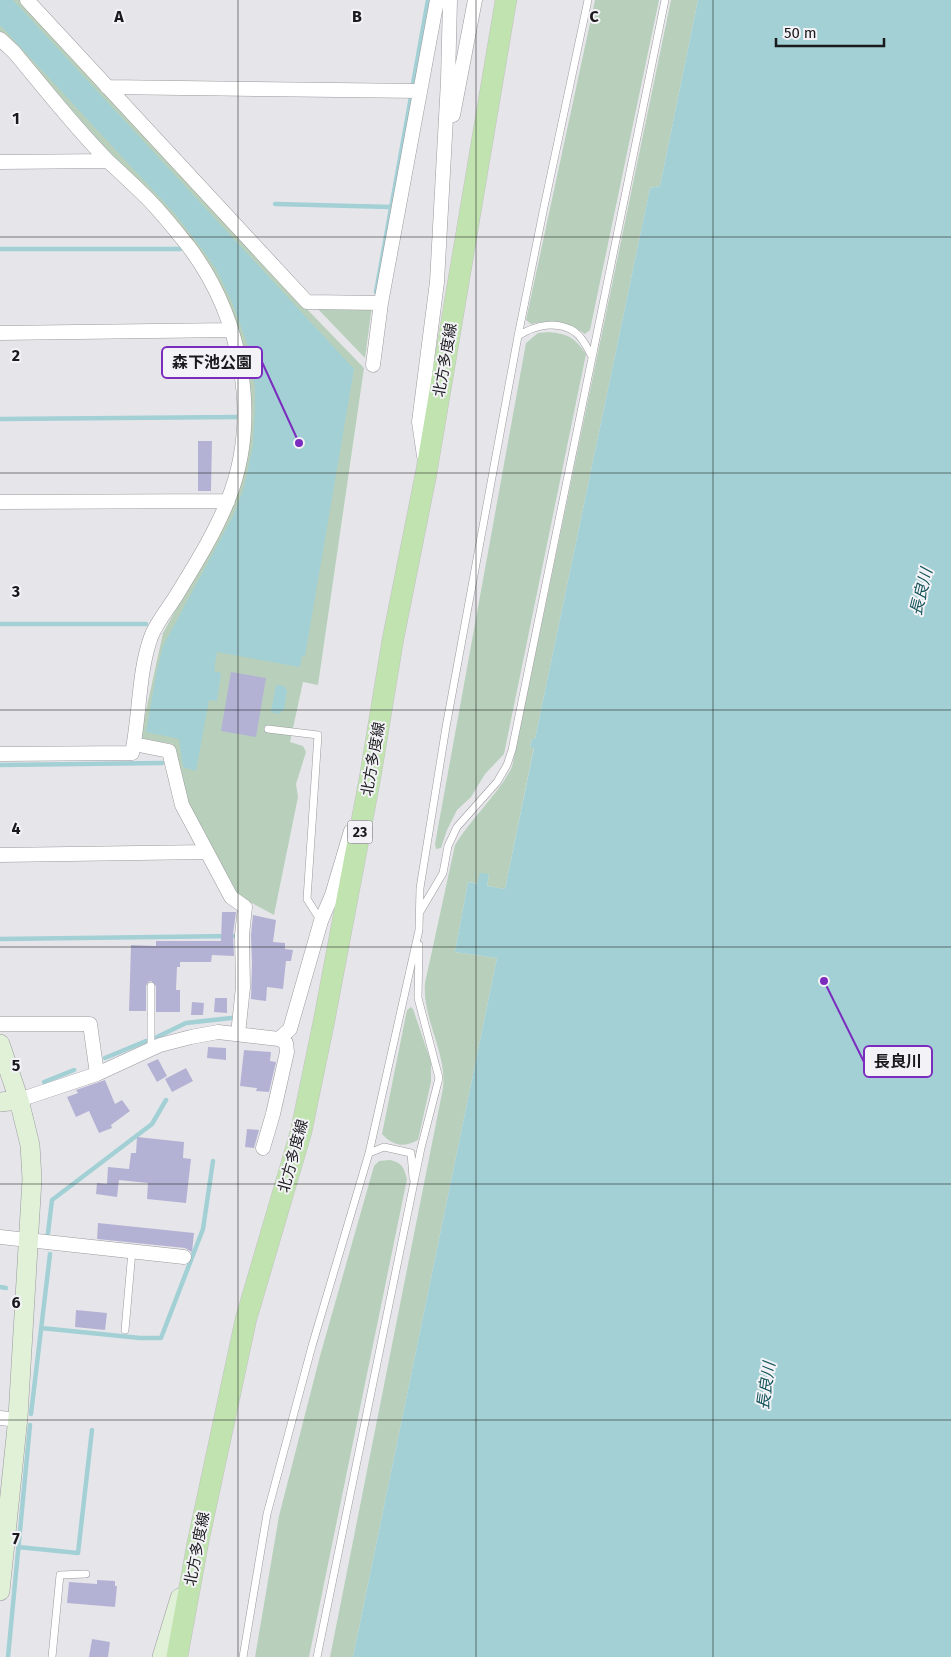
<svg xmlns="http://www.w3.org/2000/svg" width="951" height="1657" viewBox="0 0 951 1657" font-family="'Fira Sans','Noto Sans JP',sans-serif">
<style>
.green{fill:#b8d0bb}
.water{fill:#a2d0d5}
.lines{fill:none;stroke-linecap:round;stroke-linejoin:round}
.stream{stroke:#a2d0d5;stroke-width:4.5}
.building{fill:#b4b2d4}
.lane-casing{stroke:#9a9a9e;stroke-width:8}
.street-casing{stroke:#9a9a9e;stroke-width:15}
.secondary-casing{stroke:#9a9a9e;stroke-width:20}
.primary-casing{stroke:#c3c3c4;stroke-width:22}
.lane{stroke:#fff;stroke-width:7}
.street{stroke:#fff;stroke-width:14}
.secondary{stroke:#e0f1d8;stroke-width:19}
.primary{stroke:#c1e3b0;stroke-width:21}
.grid{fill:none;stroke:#1a1a1c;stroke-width:1;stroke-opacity:0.55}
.labels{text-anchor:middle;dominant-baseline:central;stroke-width:4;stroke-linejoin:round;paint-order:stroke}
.shield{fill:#f3f3f7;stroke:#5b5b5e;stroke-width:1}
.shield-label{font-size:14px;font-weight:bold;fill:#1a1a1c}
.street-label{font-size:15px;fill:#1a1a1c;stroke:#f3f3f7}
.water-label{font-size:16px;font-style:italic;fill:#12545a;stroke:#f3f3f7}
.grid-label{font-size:16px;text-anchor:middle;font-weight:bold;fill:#1a1a1c;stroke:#f3f3f7;stroke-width:4;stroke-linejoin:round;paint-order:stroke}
.leader{fill:none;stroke:#7b2cbf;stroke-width:2}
.callout-dot{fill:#7b2cbf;stroke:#f3f3f7;stroke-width:2}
.callout{fill:#f3f3f7;stroke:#7b2cbf;stroke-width:2}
.callout-label{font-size:16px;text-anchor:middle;font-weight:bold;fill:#1a1a1c}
</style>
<rect width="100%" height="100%" fill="#e6e6ea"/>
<path class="green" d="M0,0H21L303,305L364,368L318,685L303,682L290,742L303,746L306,752L296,784L298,797L274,915L237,895L186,804L180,771L173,744L140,738L163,633L211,545L248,424L222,291L114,158L15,46L0,33Z
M595,0H659L590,330L585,334C568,321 551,319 531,324L526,320Z
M671,0H698L660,186L650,188L535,739H532L530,746L534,747L505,889L487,886L489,874L478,884L468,882L455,952L497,958L353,1657H330L443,1088C447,1052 422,1019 425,983L455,845C472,817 497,796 512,767Z
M315,306H372L365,358Z
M549,332C569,334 575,338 586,354L504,754L485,774L471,797L457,810L447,830L441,848L436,849L435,844L526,343L538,333Z
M411,1007L413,1009L431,1062V1082L418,1140C404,1148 393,1146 382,1134L407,1010Z
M390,1160C402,1163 404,1167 407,1179L309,1657H255L279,1516L320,1356L374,1166L379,1161Z"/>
<path class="water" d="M0,0H13L354,369L305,656H302L300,667L217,652L214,671L221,673L217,701L209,700L196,771L183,767L179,739L146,732L157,670L163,646L235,512L244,487L253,445L255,409V386L248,346L232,302L216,269L202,249L175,214L0,25Z
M698,0H951V1657H353L497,958L455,952L468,882L477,884L480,873L489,874L487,886L505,889L534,748L530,747L532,739H535L650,188L660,186Z
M276,685L284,686L287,691L284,710L278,714L271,712Z"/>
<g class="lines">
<path class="stream" d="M413,84L428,0
M275,204L391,207
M0,249H180
M376,292L411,97
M0,419L238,417
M0,624H146
M0,765L162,763
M0,939L236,936
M157,1037L186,1023L231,1018
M105,1058L146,1041
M44,1082L74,1070
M48,1233L52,1200L152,1124L166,1100
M0,1287L6,1288
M41,1328L140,1338H161L203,1229L213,1161
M31,1414L50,1254
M18,1547L78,1553L92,1430
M8,1657L30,1425"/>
</g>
<path class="building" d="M198,441H212L211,491H198Z
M231,672L266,678L256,737L221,731Z
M222,912H236L233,934L234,956L212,955L211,962H180V967H177L176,990H180V1012H156V986L151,981L148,982L146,986V1011H129L131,945L156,946V941H221Z
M253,915L276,920L273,942L285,943V949L293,950L291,961H286L283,989L267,987L266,1001L251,999L252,964L251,935Z
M215,998H227V1013L214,1012Z
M192,1002L204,1003L203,1015H191Z
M208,1047L226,1048V1060L207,1058Z
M244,1050L271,1052L270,1061L276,1062L269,1092L256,1091L257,1088L240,1086Z
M158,1059L167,1076L157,1082L147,1064Z
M186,1068L193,1081L172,1092L165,1079Z
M105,1080L115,1104L122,1100L130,1111L111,1125L112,1128L99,1133L89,1111L76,1117L67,1097L78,1093L76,1090Z
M247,1129L259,1130L254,1148L245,1147Z
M137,1137L184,1142L183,1158L191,1159L186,1203L147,1199L148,1183L119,1180L117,1197L96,1194L97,1183L107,1184L108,1167L129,1169L131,1153H136Z
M98,1223L194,1233L192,1252L185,1248L97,1239Z
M76,1310L107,1313L105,1330L75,1327Z
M97,1580L115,1581V1586H117L115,1607L67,1603L69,1582L97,1584Z
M92,1639L110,1642L108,1657H89Z"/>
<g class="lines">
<defs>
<path id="lane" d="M518,336C535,325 557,320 575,332C583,338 587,347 591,355
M268,729L318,735L307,899L321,921
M420,912L443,873L448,846L457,827L497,782L507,765L512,750L665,0
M151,986V1049
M369,1153L419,930L420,888L446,727L518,336L544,207L588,0
M125,1330L132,1251
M52,1657L60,1575L86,1574
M243,1657L267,1514L312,1346L369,1153L384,1147L411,1153L413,1178
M317,1657L421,1148L439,1078L418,998L419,945"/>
<path id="street" d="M27,0L307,302L381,303
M0,39L14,52C45,89 75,128 109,162C122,174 135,186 147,198C162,213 176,231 189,247C242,318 261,418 228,500C215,533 195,565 176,596C168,609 156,623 151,637C138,673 140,716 132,753L0,754
M107,87L420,91
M453,115L475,0
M0,162L108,161
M0,333L231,330
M373,365L381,303L437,0
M424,456L419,422L437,282L448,81L450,0
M0,502L228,501
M134,744L169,751L182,805L231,897L245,907L242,935L243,987L238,1034
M0,855L207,852
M0,1024H90L97,1074
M19,1100L97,1074L160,1045L191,1037L218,1032L279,1039L290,1029L321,921L332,895L351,831
M263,1148L273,1114L287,1052L286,1043L279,1039
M0,1237L184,1257
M0,1418L17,1420"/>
<path id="secondary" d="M0,1044L19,1100L30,1145L32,1179L18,1417L0,1591
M0,1102L19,1100
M162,1657L180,1598"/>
<path id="primary" d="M177,1657L198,1542L246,1319L301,1132L324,1021L370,778L393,639L426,474L506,0"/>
</defs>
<use href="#lane" class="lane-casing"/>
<use href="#street" class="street-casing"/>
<use href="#secondary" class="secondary-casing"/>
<use href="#primary" class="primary-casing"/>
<use href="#lane" class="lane"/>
<use href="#street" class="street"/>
<use href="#secondary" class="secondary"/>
<use href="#primary" class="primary"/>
</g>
<path class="grid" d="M238,0V1657M476,0V1657M713,0V1657M0,237H951M0,473H951M0,710H951M0,947H951M0,1184H951M0,1420H951"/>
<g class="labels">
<rect class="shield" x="347.5" y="820.5" width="25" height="23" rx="4"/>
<g class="shield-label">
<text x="360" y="832">23</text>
</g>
<g class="street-label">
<text transform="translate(445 360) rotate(-80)">北方多度線</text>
<text transform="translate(373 759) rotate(-80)">北方多度線</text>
<text transform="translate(293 1156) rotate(-75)">北方多度線</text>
<text transform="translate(197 1549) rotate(-79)">北方多度線</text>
</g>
<g class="water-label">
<text transform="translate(921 592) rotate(-76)">長良川</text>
<text transform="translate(766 1386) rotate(-82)">長良川</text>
</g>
</g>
<g class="grid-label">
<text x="119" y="22">A</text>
<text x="357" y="22">B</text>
<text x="594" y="22">C</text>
<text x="16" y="124">1</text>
<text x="16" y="361">2</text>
<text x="16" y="597">3</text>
<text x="16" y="834">4</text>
<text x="16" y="1071">5</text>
<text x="16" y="1308">6</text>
<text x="16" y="1544">7</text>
</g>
<path class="leader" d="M299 443L262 362M824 981L864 1062"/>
<g class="callout-dot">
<circle cx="299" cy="443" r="5"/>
<circle cx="824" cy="981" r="5"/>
</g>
<g class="callout">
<rect x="162" y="347" width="100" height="31" rx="5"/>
<rect x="864" y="1046" width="68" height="31" rx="5"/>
</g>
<g class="callout-label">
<text x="212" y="368">森下池公園</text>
<text x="898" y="1067">長良川</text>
</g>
<path d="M776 38v8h108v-8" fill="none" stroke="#1a1a1c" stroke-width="2.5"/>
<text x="784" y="38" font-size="15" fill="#1a1a1c" stroke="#f3f3f7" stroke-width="4" paint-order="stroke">50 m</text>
</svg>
